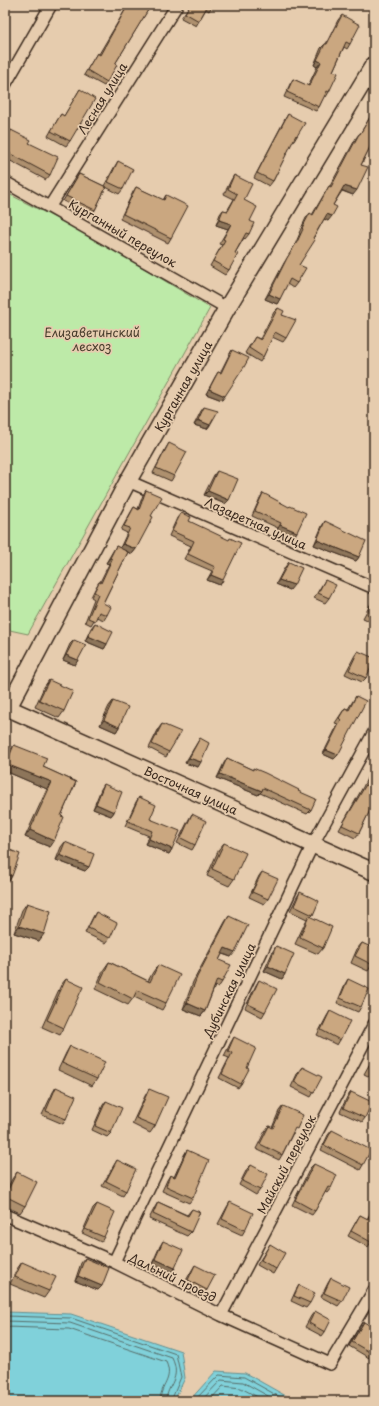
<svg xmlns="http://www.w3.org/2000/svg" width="379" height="1406" viewBox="0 0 379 1406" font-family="'Playpen Sans',sans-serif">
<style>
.green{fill:#bdeaa8;stroke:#7c8a63}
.water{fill:#80d1da;stroke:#648e8f}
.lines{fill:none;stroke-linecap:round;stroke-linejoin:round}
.shore{stroke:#576d69;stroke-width:1}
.street-casing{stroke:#3b2a1e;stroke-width:14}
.secondary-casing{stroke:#3b2a1e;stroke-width:19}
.street{stroke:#e6ccae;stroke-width:11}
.secondary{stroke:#e6ccae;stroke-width:16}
.wall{fill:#ae906e;stroke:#3b2a1e}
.shaded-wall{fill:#8d755a;stroke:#3b2a1e}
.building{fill:#caa780;stroke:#3b2a1e}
.labels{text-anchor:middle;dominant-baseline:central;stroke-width:3.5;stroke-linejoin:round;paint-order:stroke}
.street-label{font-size:12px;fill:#3b2a1e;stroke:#e6ccae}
.park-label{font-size:12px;fill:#483d2c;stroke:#e6ccae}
</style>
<rect width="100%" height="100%" fill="#e6ccae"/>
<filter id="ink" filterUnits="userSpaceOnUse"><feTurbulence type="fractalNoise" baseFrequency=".025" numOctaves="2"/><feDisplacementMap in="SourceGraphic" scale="8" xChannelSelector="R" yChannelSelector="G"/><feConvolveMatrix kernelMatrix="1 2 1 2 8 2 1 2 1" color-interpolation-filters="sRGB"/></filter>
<g filter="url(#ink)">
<path class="green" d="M5,192L92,237L210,308L28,634L5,629Z"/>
<path class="water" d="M5,1312L71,1314L181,1351L185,1378L174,1401H5Z
M216,1371L245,1373L295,1401H189Z"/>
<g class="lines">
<path class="shore" d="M5,1316L71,1318L176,1354L181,1377L171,1401
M5,1321L70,1323L172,1358C182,1379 167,1384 166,1401
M5,1327L69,1329L166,1362C174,1380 160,1385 160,1401
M194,1401L219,1375L244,1377L287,1401
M201,1401L221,1380L243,1382L277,1401
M209,1401L223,1386L241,1388L265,1401"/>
<defs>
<path id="street" d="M5,85L51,5
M5,182L227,308
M50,206L177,5
M128,481L374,588
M5,1215L114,1262L221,1315L330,1364L374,1290
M114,1262L313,844L374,732
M221,1315L374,1024"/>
<path id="secondary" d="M374,66H373L227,308L128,481L8,708L374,872"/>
</defs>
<use href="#street" class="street-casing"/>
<use href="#secondary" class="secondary-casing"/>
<use href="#street" class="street"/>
<use href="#secondary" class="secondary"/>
</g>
<path class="wall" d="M128,5L130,7L131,5H151L115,64L107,82L104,86L84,75L97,53L99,54Z
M190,5H213L209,11L206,9L199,21L196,26L181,18Z
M342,15L350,44L347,49L344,47L333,71L329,92L326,97L324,96L319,107L316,111L284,97L290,84L293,79L308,86L317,67L314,65L321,48L325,44H326L338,20Z
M80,89L70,141L66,146L48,136L58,119L61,114L64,116Z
M374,110V139L361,165L353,195L342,191L333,205L328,221L324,219L299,265L297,283L293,288L287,284L277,304L265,299L284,263L294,247L300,233H299L306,218L310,213L312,215L326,191L329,186H330L356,138L359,134H360Z
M288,114L297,136L294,141L293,140L273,181L269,186L254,178L285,119Z
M11,130L29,143L50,175L46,180L5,158V141Z
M118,161L123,189L119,194L106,187L95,210L92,215L63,201L79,174L104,186L115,166Z
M234,175L244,200L250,221L249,234L245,239L244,238L235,253L229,270L225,275L210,266L222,245L219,244L228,229L216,225L220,214L223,210L227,211L234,199L224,194L231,180Z
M136,187L163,200L166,195L171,238L168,243L120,219L133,192Z
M278,308L282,315L286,338L283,342L272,337L263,357L260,362L245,353L255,337L260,339L274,312Z
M232,350L222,400L206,394L215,377L218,372L220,373L229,355Z
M204,407L210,425L207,429L194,425L201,411Z
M169,443L174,476L171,481L153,473L166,448Z
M217,471L225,504L204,495L214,475Z
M146,490L151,516L136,549L132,554L128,552L103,603L107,615L104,620L96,617L91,625L85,622L94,599L91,597L96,587L99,582H100L109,564L106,563L113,551L116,546L120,548L127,533L121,530L131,512L134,507L138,509L143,495Z
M263,493L294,537L277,530L278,528L252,516L260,498Z
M181,513L189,521L223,580L220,585L207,580L212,571L184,559L191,546L169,536L177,518Z
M325,521L359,557L356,561L314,545L322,526Z
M289,562L290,590L276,584L285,567Z
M325,580L329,598L325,603L314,598Z
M373,601H374V623L363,618L370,605Z
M95,623L107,644L104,649L85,641L91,628Z
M74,640L78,660L75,665L63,660L70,644Z
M358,651L366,678L362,682L345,674L355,655Z
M49,680L64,711L59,718L35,707L44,687Z
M356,696L334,759L323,754L338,724L335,723L345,708L348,709Z
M113,701L119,727L116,732L100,725L109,706Z
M162,724L169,752L166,757L149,748L159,728Z
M200,738L198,767L185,763Z
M14,745L43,767L76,782L61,816L54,841L50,847L25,837L47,789L5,771V762L9,751Z
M227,758L298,791L311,810L307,814L260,793L258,795L217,778L224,763Z
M374,763V802L359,833L355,838L339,830L363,787Z
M104,784L114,812L111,816L93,809L101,789Z
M139,797L150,819L172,849L169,854L145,844L149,836L125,826L136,802Z
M192,814L195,845L192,850L177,843L189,819Z
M65,842L85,871L56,860L61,847Z
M224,843L234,879L229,886L207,876L219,849Z
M262,872L268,899L264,904L249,897L259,876Z
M300,892L313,915L311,917L323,948L318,954L295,944L305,923L307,919L290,911L297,897Z
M27,903L39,941L14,933L22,910Z
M96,912L110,938L106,943L85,933L93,917Z
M229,916L231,957L222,954L219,960L222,982L218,988L215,986L205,1011L201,1016L183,1009L193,982L225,922Z
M374,937V962L368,971L351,963L357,949L362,943L369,947Z
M276,946L285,974L282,979L264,971L273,951Z
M109,962L148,981L153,972L158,965L166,1003L162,1010L134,997L128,1005L95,989L104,969Z
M66,979L64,1028L60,1035L42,1027L61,985Z
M348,979L361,1007L358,1012L337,1003L345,984Z
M259,980L265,1012L262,1017L245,1008L256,985Z
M330,1011L340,1040L337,1045L317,1035L327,1016Z
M234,1037L247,1068L241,1084L238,1088L219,1078L229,1058L224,1056L231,1042Z
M70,1046L97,1079L92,1086L58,1070L66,1053Z
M374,1056V1079L364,1074Z
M302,1067L314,1092L311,1097L291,1087L298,1072Z
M56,1087L66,1119L63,1124L42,1115L53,1092Z
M149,1089L155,1126L150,1133L132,1124L145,1096Z
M351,1092L365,1118L362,1122L340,1112L347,1097Z
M106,1101L111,1133L107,1137L92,1130L103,1105Z
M283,1106L293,1134V1133L282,1155L279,1160L256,1149L265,1131L269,1126L272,1128L279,1111Z
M332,1130L363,1165L360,1170L321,1150L328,1135Z
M187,1150L193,1198L189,1203L162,1191L167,1180L170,1175L174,1177L184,1155Z
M117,1160L126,1191L123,1196L102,1186L114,1165Z
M314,1164L331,1188L327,1193L325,1192L315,1211L312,1215L292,1205L310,1168Z
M251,1165L260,1190L256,1195L239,1185L247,1169Z
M17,1172L25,1206L20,1213L5,1206V1193L12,1179Z
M158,1202L187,1215L192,1209L191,1232L187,1236L149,1219L155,1207Z
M230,1202L245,1230L242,1235L218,1224L227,1207Z
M97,1204L104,1237L101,1242L82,1233L93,1208Z
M374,1207V1237L368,1247L348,1236L357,1220L360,1215L367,1219Z
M163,1241L175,1268L172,1272L152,1264L160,1246Z
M270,1244L276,1269L273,1274L257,1265Z
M85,1258L98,1290L75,1281L81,1263Z
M22,1262L49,1291L44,1298L10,1284L17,1269Z
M195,1265L207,1290L204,1294L184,1284L192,1270Z
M331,1278L342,1301L338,1306L321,1297L328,1283Z
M299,1285L310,1303L306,1308L291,1301L296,1290Z
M315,1311L325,1332L322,1336L305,1327L311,1316Z
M364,1322L374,1351L369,1358L349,1346Z"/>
<path class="shaded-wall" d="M317,60L321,62L317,67L314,65Z
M344,186L357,190L353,195L341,190Z
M327,214L332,216L328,221L323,218Z
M219,220L231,224L228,229L216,225Z
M269,294L280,299L277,304L265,299Z
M209,389L225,396L222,400L206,394Z
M198,420L210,425L207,429L194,425Z
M208,491L229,500L225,504L204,495Z
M280,525L297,532L294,537L277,530Z
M317,540L359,557L356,561L314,545Z
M123,544L136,549L132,554L119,548Z
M110,558L112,559L109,564L106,563Z
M211,575L223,580L220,585L207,580Z
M279,580L294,585L290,590L276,584Z
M88,636L107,644L104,649L85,641Z
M66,655L78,660L75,665L63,660Z
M104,720L119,727L116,732L100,725Z
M326,750L338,755L334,759L323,754Z
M189,758L201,762L198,767L185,763Z
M6,764L52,782L47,789L5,771V765Z
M220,774L262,791L258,795L217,778Z
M96,804L114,812L111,816L93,809Z
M30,830L54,841L50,847L25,837Z
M149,839L172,849L169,854L145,844Z
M60,855L89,867L85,871L56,860Z
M5,874L12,876L9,881L5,880Z
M19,926L44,934L39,941L14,933Z
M225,948L235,952L231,957L221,953Z
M268,966L285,974L282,979L264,971Z
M187,1003L205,1011L201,1016L183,1009Z
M155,1259L175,1268L172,1272L152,1264Z
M78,1276L102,1286L98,1290L75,1281Z"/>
<path class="building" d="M128,5L131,7L132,5H151L145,15L115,64L117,65L107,82L87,70L97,53L100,55Z
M190,5H208L199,21L185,13Z
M342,15L360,25L350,44L346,42L333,71L338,73L329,92L327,91L319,107L287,92L293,79L309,86L321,62L317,60L325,44H327Z
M80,89L95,99L70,141L51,131L61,114L64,116Z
M374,111V139L361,165L368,167L357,190L344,186L333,205L337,207L332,216L327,214L313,238L315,240L299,265L306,268L297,283L290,279L280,299L269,294L287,258L297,242L303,229L302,228L310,213L313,215L329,186L331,187L359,134H360Z
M288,114L305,123L297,136L296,135L273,181L257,173Z
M11,130L31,140L29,143L58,157L50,175L5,151V143Z
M118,161L133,169L123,189L108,182Z
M79,174L106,187L95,210L66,196Z
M234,175L252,184L244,200L257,207L250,221L254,223L249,234L246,233L235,253L238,254L229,270L213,261L225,240L223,239L231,224L219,220L223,210L228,211L237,194L228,189Z
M136,187L164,200L166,195L188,206L171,238L123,214Z
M278,308L284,311L282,315L296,320L286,338L275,332L263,357L249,348L255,337L261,340Z
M232,350L249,358L244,367L225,396L209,389L218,372L221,373Z
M204,407L218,411L210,425L198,420Z
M169,443L187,452L174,476L156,468Z
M217,471L238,479L229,500L208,491Z
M146,490L162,497L151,516L153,517L136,549L123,544L130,528L124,526L134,507L139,510Z
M263,493L289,507L290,506L306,513L297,532L280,525L281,523L255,511Z
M181,513L191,517L189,521L229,540L230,538L241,543L223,580L211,575L215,567L188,554L194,541L172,531Z
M325,521L366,541L359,557L317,540Z
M116,546L128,552L103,603L111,607L107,615L99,612L95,621L88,618L98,594L94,592L99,582L101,583L112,559L110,558Z
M289,562L302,568L294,585L279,580Z
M325,580L336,585L329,598L318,593Z
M373,601H374V617L367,614Z
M95,623L113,632L107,644L88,636Z
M74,640L86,645L78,660L66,655Z
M358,651L374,658V661L366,678L349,670Z
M49,680L73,691L64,711L39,700Z
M356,696L366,701L338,755L326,750L341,720L339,718L345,708L349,710Z
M113,701L128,707L119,727L104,720Z
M162,724L181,732L169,752L152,744Z
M200,738L209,743L201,762L189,758Z
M14,745L47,758L43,767L76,782L61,816L64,817L54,841L30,830L52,782L6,764Z
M227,758L253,770V768L265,773L299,790L298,791L316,799L311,810L263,788L262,791L220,774Z
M374,766V802L359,833L342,825L367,783Z
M104,784L122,792L114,812L96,804Z
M139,797L156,805L150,819L180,831L172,849L149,839L152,831L128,821Z
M192,814L206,821L195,845L181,838Z
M65,842L94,854L89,867L60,855Z
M224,843L246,853L234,879L212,869Z
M5,848L20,854L12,876L5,874Z
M262,872L278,879L268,899L252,892Z
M300,892L319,901L313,915L294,906Z
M27,903L51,911L44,934L19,926Z
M96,912L117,923L110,938L88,928Z
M229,916L248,925L235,952L225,948L219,960L231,965L222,982L217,980L205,1011L187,1003L197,977Z
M309,916L332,927L323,948L300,937Z
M374,940V962L373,965L355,956L362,943L371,947Z
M276,946L294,954L285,974L268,966Z
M109,962L150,982L158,965L180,975L166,1003L137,990L133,999L100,982Z
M66,979L83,987L64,1028L47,1020Z
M348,979L369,989L361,1007L340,998Z
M259,980L277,989L265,1012L248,1004Z
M330,1011L350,1021L340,1040L321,1030Z
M234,1037L256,1048L247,1068L249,1069L241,1084L222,1074L232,1053L228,1051Z
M70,1046L105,1062L97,1079L62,1063Z
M374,1057V1070L369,1067Z
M302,1067L322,1077L314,1092L294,1082Z
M56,1087L76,1096L66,1119L46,1111Z
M149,1089L168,1097L155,1126L136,1118Z
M351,1092L372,1102L365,1118L343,1108Z
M106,1101L122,1108L111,1133L95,1126Z
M283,1106L303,1115L297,1129L295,1128L282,1155L260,1144L269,1126L273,1128Z
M332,1130L371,1150L363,1165L324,1145Z
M187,1150L209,1160L193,1198L166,1186L170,1175L175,1177Z
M117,1160L136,1169L126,1191L106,1181Z
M314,1164L337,1175L331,1188L328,1187L315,1211L295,1200Z
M251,1165L268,1174L260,1190L242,1181Z
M17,1172L37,1182L25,1206L5,1196Z
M158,1202L188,1216L192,1209L200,1212L191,1232L153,1214Z
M230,1202L253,1213L245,1230L222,1219Z
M97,1204L115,1212L104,1237L85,1229Z
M374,1209V1237L371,1242L351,1231L360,1215L368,1219Z
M163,1241L183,1250L175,1268L155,1259Z
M270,1244L285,1253L276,1269L261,1260Z
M85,1258L109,1268L102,1286L78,1276Z
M22,1262L56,1277L49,1291L15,1277Z
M195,1265L215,1275L207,1290L188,1280Z
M331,1278L349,1287L342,1301L324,1293Z
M299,1285L315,1293L310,1303L294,1296Z
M315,1311L331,1320L325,1332L309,1323Z
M364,1322L374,1328V1351L373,1354L352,1342Z"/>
</g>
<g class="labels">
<g class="street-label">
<text transform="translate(102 98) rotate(-58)">Лесная улица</text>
<text transform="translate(123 233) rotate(30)">Курганный переулок</text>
<text transform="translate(183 386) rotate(-60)">Курганная улица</text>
<text transform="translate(256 523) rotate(24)">Лазаретная улица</text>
<text transform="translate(191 790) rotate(24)">Восточная улица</text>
<text transform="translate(229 990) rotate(-64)">Дубинская улица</text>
<text transform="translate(286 1164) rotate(-62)">Майский переулок</text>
<text transform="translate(173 1277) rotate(26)">Дальний проезд</text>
</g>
<g class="park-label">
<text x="92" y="332">Елизаветинский<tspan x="92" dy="14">лесхоз</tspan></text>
</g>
</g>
<rect width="379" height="1406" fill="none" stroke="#e6ccae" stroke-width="20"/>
<rect x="10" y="10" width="359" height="1386" fill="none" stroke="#3b2a1e" stroke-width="1.5" filter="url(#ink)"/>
</svg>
